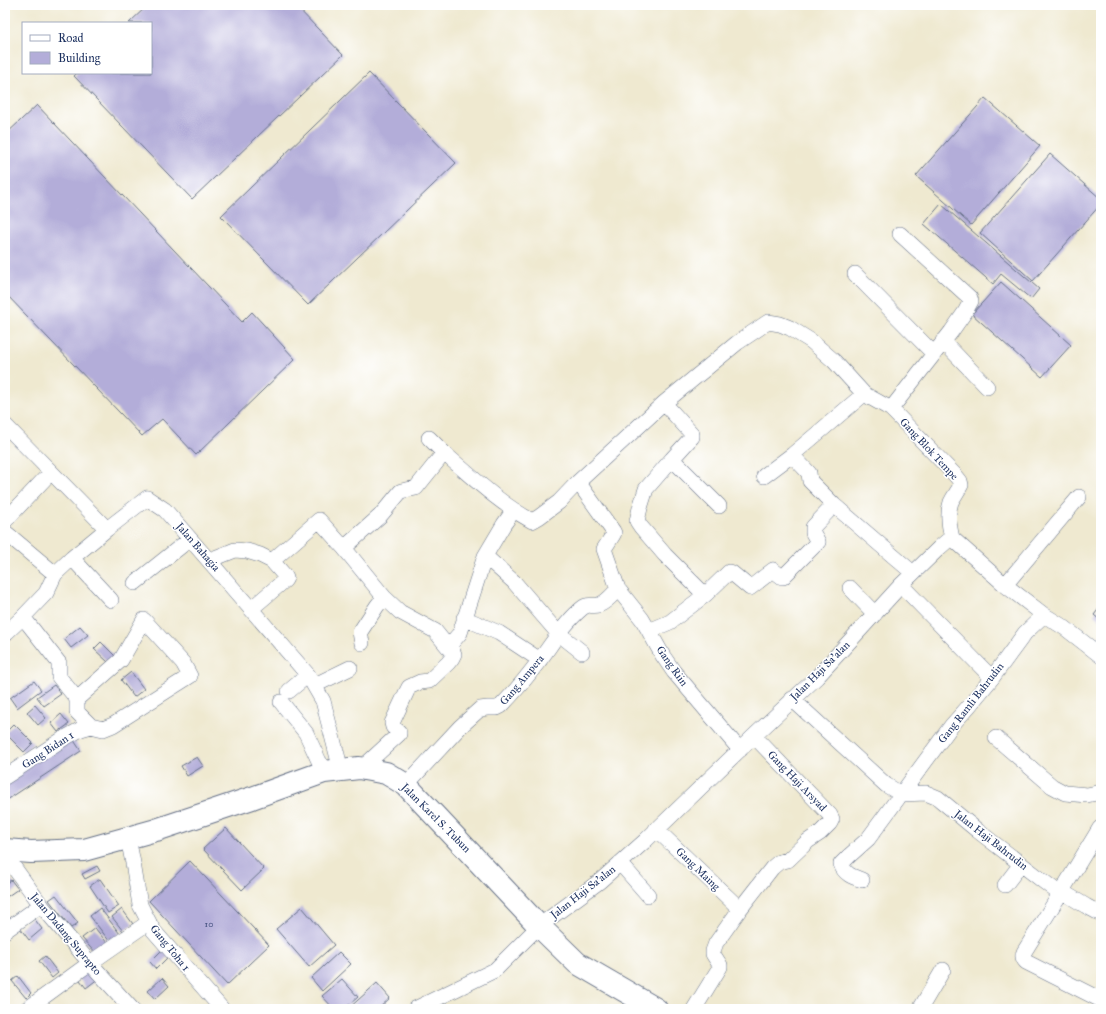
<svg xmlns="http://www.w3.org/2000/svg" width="1106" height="1014" viewBox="0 0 1106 1014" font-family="'IM FELL Great Primer',serif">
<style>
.building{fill:#b3add9}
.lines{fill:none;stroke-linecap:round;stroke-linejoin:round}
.minor-casing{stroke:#657086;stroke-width:16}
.highway-casing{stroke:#657086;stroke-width:24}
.minor{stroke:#fff;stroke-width:15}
.highway{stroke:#fff;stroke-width:22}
.labels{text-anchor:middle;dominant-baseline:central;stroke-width:3;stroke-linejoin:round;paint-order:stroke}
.number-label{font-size:9px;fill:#414e7d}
.street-label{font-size:11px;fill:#1b2f5e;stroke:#fff}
</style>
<rect width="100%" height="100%" fill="#fff"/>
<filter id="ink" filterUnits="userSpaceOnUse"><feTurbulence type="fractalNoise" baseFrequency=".025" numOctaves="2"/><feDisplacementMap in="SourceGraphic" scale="8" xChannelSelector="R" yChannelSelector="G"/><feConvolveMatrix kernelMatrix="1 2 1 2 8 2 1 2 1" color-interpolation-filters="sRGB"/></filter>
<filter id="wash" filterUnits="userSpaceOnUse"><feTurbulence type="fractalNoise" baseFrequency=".012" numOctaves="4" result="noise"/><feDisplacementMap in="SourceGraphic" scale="16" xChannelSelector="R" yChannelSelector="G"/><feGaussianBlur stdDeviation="0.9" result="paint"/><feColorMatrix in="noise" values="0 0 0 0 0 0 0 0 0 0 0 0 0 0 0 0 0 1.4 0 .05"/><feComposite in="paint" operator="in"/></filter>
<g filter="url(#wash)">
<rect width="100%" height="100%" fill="#efe9d0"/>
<g id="blocks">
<path class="building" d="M148,5H295L343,55L192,199L74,76L77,73H151V23H129Z
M369,73L456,163L308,305L221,216Z
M985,98L1040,146L971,225L916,176Z
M37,105L242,322L252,312L295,359L196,455L162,419L142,436L5,293V135Z
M1050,154L1101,199V204L1033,281L980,233Z
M941,204L1039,289L1031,299L1001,274L993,284L924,224Z
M1001,282L1071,345L1042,377L972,314Z
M1101,606V621L1094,615Z
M80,626L88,635L71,648L64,639Z
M101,642L115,656L108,662L94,649Z
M131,672L144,689L134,697L121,680Z
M34,681L41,690L17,708L10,698Z
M54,685L61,694L44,706L37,697Z
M35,705L46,718L38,725L27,712Z
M61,714L69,724L58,732L51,723Z
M14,724L33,743L24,752L5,733Z
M71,736L81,751L7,800L5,798V780Z
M197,757L203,766L187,776L181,766Z
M226,828L264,869L242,890L203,849Z
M190,861L269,945L227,985L149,901Z
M97,866L100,871L85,879L82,874Z
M100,879L119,906L108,913L90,886Z
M11,880L18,889L5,898V884Z
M56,895L78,923L71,928L49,900Z
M302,907L334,945L309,967L276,929Z
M100,908L120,934L110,942L90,916Z
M122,909L133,924L123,931L112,917Z
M33,917L42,929L29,940L20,928Z
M95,928L108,944L96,954L82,938Z
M165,947L171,954L156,969L150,962Z
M339,952L351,964L322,991L311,978Z
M45,956L58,973L52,978L39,961Z
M89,967L99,978L86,988L77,976Z
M18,976L31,993L26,998L12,981Z
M162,978L169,986L155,999L148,991Z
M342,979L358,997L344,1009H334L322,996Z
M377,983L390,998L378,1009H348Z"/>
</g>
</g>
<g filter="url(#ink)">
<use href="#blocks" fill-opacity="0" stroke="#657086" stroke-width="1"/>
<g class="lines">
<defs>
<path id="minor" d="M855,274L934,354
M943,341L987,387
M664,403L692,434V437L672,459L646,489L640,508L637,521L641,527L665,555L705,595
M891,409L951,332L965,312L971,301L970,298L900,234
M5,425L107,529
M429,438L444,453
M792,455L809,473L810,481L834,505
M672,459L719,506
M764,476L792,455L864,394
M578,482L613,531L614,533L613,535L604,549L618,589L642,619L649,631
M5,521L51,472
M5,532L55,574
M952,538L1005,585L1044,615L1065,628L1101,656
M344,548L380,516L401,491L416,488L444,453C472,477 499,503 532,521L539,517L559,502L578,482L664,403L737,343L768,322L780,324L790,328L811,341L834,361L864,394L891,409L956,476L960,481L961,485C958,491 954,496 951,502C947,513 949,526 952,538
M485,556L514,582L558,633L582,652
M72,558L111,600
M210,560L235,550L247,551L260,555L272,561L285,576L286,578L285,580L251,609
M272,561L319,520L344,548L384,597L400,612L435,631L448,647L460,633L485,556L504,524L514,510
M135,583L190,539
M901,585L992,678
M1005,585L1079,497
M850,588L875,614
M23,617L59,663V677L77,699V712L91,726L103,729L113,725L190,676L183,663L144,620L121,660L77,699
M464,618L499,633L540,660
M5,634L23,617L46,593L55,574L72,558L107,529L147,498L165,510L308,675L323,701L341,770
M362,643L360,632L377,606L384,597
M315,685L350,668
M289,691L308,675
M792,699L886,785L901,794L926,793L938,798L978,831L1060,894L1024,952C1022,956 1023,959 1026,962L1101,1000
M281,702L306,733L324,772
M996,738L1052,786L1065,793L1087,795L1101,792
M740,750L674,672L663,656L649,631L670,622L705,595L729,572L732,573L750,588L773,570L782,577H783L818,542L813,533V527L834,505L913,573
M361,769L399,734V732L393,727L392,723L407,691L409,687L420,682L429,681L448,663L452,658L454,654L452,650L448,647
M5,777L63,739L81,729L91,726
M406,785L460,727L480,709L488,708H497L501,706C514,693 527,677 539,661C552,644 562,626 579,611C588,602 589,607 599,605C607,602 612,595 618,589
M656,829L740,909
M128,838L133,863L140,905L153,930L222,1009
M5,855L41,905L90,963L132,1009
M620,863L648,895
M862,880C853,877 844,874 841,864L849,856L868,839L952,725L969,706L992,678L1025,633L1044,615
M1005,885L1021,864
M1061,891L1086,906L1101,914
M1060,894L1100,828
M5,931L41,905
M27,1009L90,963L149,922
M415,1009L495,970L539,926L600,881L645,841L754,736L817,677L901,585L939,548L947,541L952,538
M694,1009L720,967V965L713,954V951L716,943L740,909L772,868L779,862L788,860L808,841L820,833L830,823L832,819L830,815L754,736
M920,1009L943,970"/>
<path id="highway" d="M5,850L31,852L84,850L156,830L252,798L324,772L359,768L386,773L406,785L539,926L577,963L656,1009"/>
</defs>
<use href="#minor" class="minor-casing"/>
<use href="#highway" class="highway-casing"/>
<use href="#minor" class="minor"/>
<use href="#highway" class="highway"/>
</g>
</g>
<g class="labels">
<g class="number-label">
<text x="209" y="923">10</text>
</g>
<g class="street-label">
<text transform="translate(929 449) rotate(47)">Gang Blok Tempe</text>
<text transform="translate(198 547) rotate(49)">Jalan Bahagia</text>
<text transform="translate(672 666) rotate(55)">Gang Riin</text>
<text transform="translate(820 671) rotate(-45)">Jalan Haji Sa'alan</text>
<text transform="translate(522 680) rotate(-50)">Gang Ampera</text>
<text transform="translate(971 703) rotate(-52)">Gang Ramli Bahrudin</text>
<text transform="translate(48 750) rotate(-33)">Gang Bidan 1</text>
<text transform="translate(797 781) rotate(46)">Gang Haji Arsyad</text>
<text transform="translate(436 818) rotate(45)">Jalan Karel S. Tubun</text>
<text transform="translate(991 840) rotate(38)">Jalan Haji Bahrudin</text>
<text transform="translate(698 869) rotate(44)">Gang Maing</text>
<text transform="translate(583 892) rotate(-38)">Jalan Haji Sa'alan</text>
<text transform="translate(66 934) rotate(50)">Jalan Dadang Suprapto</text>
<text transform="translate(170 948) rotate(51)">Gang Toha 1</text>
</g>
</g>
<rect width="1106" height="1014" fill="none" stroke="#fff" stroke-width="20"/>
<rect x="22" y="22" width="130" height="52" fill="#ffffff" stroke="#a4acbf"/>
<rect x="30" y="35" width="20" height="6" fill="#ffffff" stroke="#a4acbf"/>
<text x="58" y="42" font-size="12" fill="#1b2f5e">Road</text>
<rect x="30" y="52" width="20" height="12" fill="#b3add9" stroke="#a4acbf"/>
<text x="58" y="62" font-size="12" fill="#1b2f5e">Building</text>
</svg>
